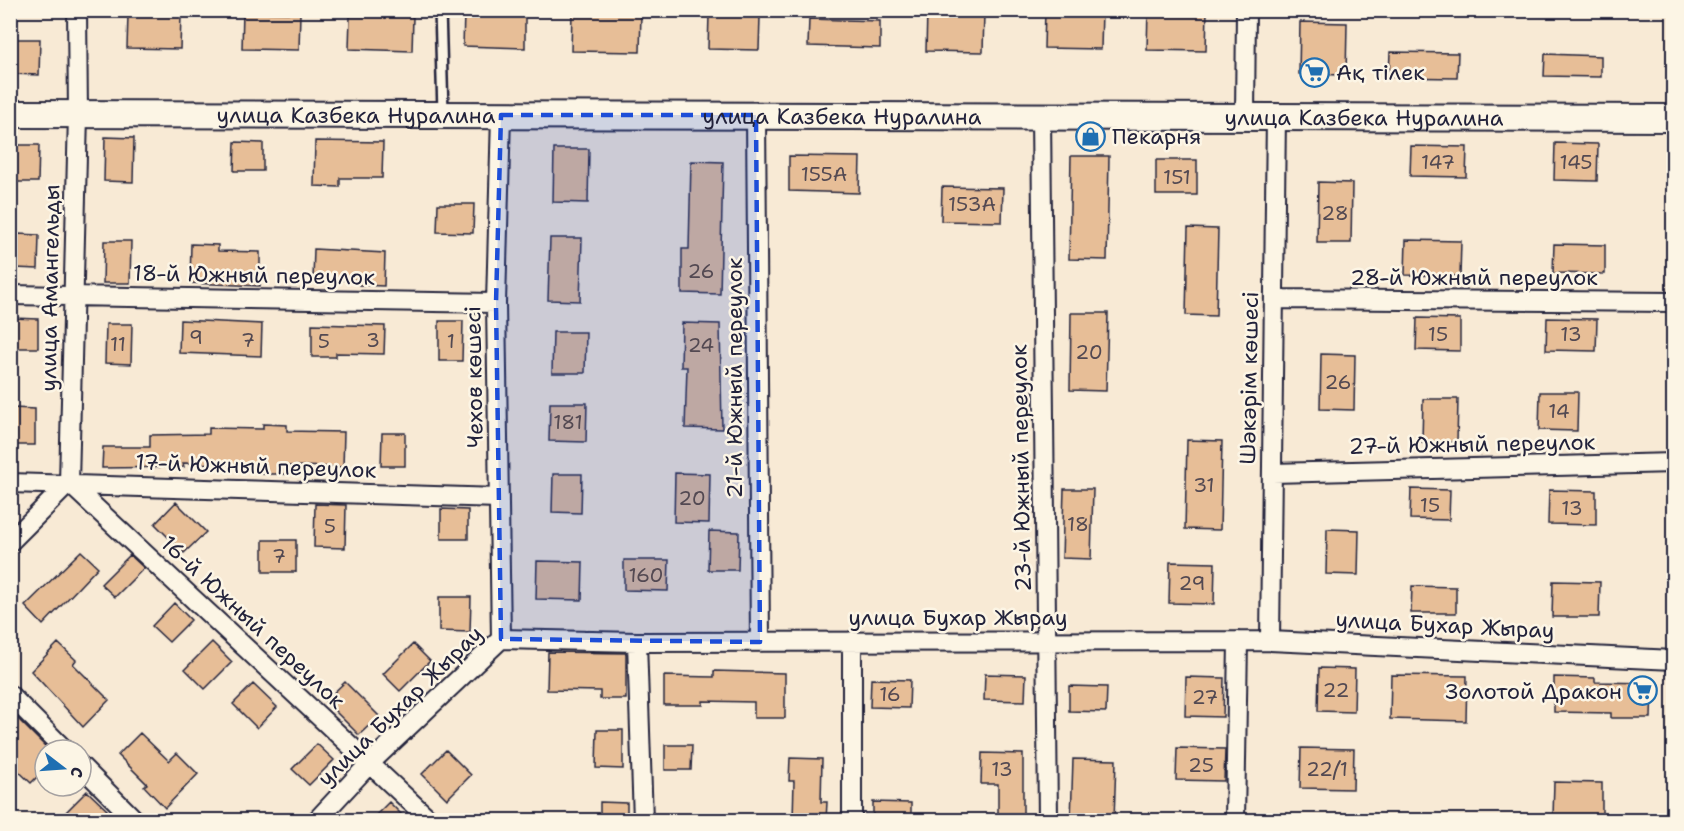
<svg xmlns="http://www.w3.org/2000/svg" width="1684" height="831" viewBox="0 0 1684 831" font-family="'Shantell Sans',sans-serif">
<style>
.building{fill:#e7be97;stroke:#22223b;stroke-width:1.5}
.lines{fill:none;stroke-linecap:round;stroke-linejoin:round}
.lane-casing{stroke:#22223b;stroke-width:14}
.street-casing{stroke:#22223b;stroke-width:22}
.secondary-casing{stroke:#22223b;stroke-width:30}
.lane{stroke:#fcf5e5;stroke-width:9}
.street{stroke:#fcf5e5;stroke-width:18}
.secondary{stroke:#fcf5e5;stroke-width:26}
.marked{fill:#1d4ed8;fill-opacity:0.2;stroke:#1d4ed8;stroke-width:4.5;stroke-dasharray:12 8;stroke-linejoin:round}
.labels{text-anchor:middle;dominant-baseline:central;stroke-width:5;stroke-linejoin:round;paint-order:stroke}
.number-label{font-size:20px;fill:#534952}
.poi-label{font-size:22px;fill:#22223b;stroke:#fcf5e5;text-anchor:start}
.street-label{font-size:22px;fill:#22223b;stroke:#fcf5e5}
</style>
<rect width="100%" height="100%" fill="#f8ead5"/>
<filter id="ink" filterUnits="userSpaceOnUse"><feTurbulence type="fractalNoise" baseFrequency=".0167" numOctaves="2"/><feDisplacementMap in="SourceGraphic" scale="12" xChannelSelector="R" yChannelSelector="G"/><feConvolveMatrix kernelMatrix="1 2 1 2 8 2 1 2 1" color-interpolation-filters="sRGB"/></filter>
<g filter="url(#ink)">
<path class="building" d="M1045,10H1102L1101,49L1044,48Z
M1148,10H1207L1206,51L1147,50Z
M243,12L300,13L299,50L242,49Z
M572,12L641,13L640,52L571,51Z
M927,12L984,13L983,52L926,51Z
M464,14L525,16V48L463,46Z
M128,15H181L180,49L127,48Z
M709,15L760,16L759,50L708,49Z
M350,16L413,17L412,51L349,49Z
M809,19L880,21V48L808,46Z
M1300,22L1347,23L1346,75L1299,74Z
M11,39H40L39,75L11,74Z
M1390,52L1458,53L1457,78L1389,77Z
M1545,54L1601,56V77L1544,76Z
M105,137L134,138L133,182L104,181Z
M315,141L383,142L382,178H340V187L314,186Z
M235,142L263,143V171H234Z
M1555,143L1598,144L1597,181L1554,180Z
M11,145H39L38,182H11Z
M1411,146L1467,147L1466,177L1410,176Z
M554,149H589L588,203L553,202Z
M789,156L860,157L859,193L789,191Z
M1071,156H1109L1107,260L1069,259Z
M1156,160H1197V195H1156Z
M691,161L723,162L720,294L682,293V249H689Z
M1318,182L1352,183L1351,243H1317Z
M942,187L1003,188L1002,222L941,221Z
M438,204H474L473,233L437,232Z
M1188,228L1218,229L1216,316L1186,315Z
M17,234L39,235L38,269L16,268Z
M550,238H582L580,301L548,300Z
M1406,240L1461,241L1460,276L1405,275Z
M104,241H131L130,283H103Z
M191,244L218,245V251L260,252V286L190,283Z
M1554,244L1605,245V274L1553,273Z
M314,249L385,253L384,286L359,285V280H313Z
M1071,313H1108L1106,391L1070,390Z
M12,318L38,319V348H11Z
M1417,318L1460,319V351L1416,350Z
M1547,318L1597,319L1596,351L1546,350Z
M180,320L262,324L261,356L179,353Z
M439,321H463L462,361H439Z
M682,323L720,324L722,429L685,428L687,367H681Z
M106,324H132L131,364L105,363Z
M312,324L385,326L384,354L336,353V357H312Z
M553,332H586L585,373H552Z
M1321,354L1355,355L1354,410L1320,409Z
M1540,392H1578L1577,431L1539,430Z
M1423,399H1458L1457,442H1422Z
M550,403H587L586,442L549,441Z
M12,408L35,409V445H11Z
M263,424L287,425V431L344,432L343,467L286,466V474H262V465L183,463L184,467L102,468L103,447H150V435L209,434V428L263,429Z
M382,433H405V466H381Z
M1187,440L1222,441L1220,530L1185,529Z
M675,473L710,474L709,523L674,522Z
M553,474H582L581,513L552,512Z
M1064,489H1093L1091,559L1062,558Z
M1411,489L1450,490L1449,520L1410,519Z
M1549,490L1596,491V525L1548,524Z
M176,502L206,532L184,553L155,524Z
M315,504L346,505L345,548L314,547Z
M441,509L468,510V539H441Z
M1327,529L1359,530L1358,575L1326,574Z
M709,531L739,532L738,570H708Z
M263,540H296V572H263Z
M81,551L98,567L43,625L25,606Z
M130,555L144,568L115,597L101,584Z
M624,560H669L668,591L624,590Z
M537,561L583,562L582,600L536,599Z
M1170,562L1215,563L1214,604L1169,603Z
M1553,581L1600,582L1599,617H1552Z
M1412,586L1456,587V613H1411Z
M439,597H471L470,632L439,631Z
M174,603L191,620L169,642L152,626Z
M212,642L232,662L205,689L185,669Z
M58,643L76,660L73,664L109,700L83,727L31,671Z
M413,644L430,661L400,691L383,674Z
M548,652L626,653V699H600V691L547,690Z
M1319,668L1355,669L1354,712L1318,711Z
M714,671L785,673V718H754V702L703,701V705H664V676L714,677Z
M985,674L1026,675L1025,701L984,700Z
M1391,675L1467,676L1466,721L1390,719Z
M1186,677L1224,678L1223,717L1185,716Z
M1554,677L1595,678V682L1652,683L1651,718H1611V713L1554,712Z
M871,679L910,680L909,708L870,707Z
M345,682L379,716L359,735L325,701Z
M253,684L277,707L257,728L233,704Z
M1069,686L1107,687L1106,712L1069,711Z
M10,711L49,750H45V769L31,783L10,763Z
M597,730H623V769L596,768Z
M140,733L169,761L177,753L198,774L165,808L144,786L147,784L118,755Z
M317,744L334,760L309,785L292,769Z
M665,745H692L691,770H665Z
M1177,748L1225,749L1224,781L1176,780Z
M1301,748L1354,749L1353,789L1300,788Z
M446,750L471,775L447,799L422,774Z
M982,753L1023,754V820H998V784H981Z
M790,758L822,759L821,802H827L826,820H793L794,781H789Z
M1073,759L1116,760L1114,820H1071Z
M1554,782L1602,783V818L1553,817Z
M87,791L107,810L97,820H74L66,812Z
M389,802L407,820H371Z
M600,802L627,803V820H600Z
M873,802L911,803V820H873Z"/>
<g class="lines">
<defs>
<path id="lane" d="M440,10L443,112"/>
<path id="street" d="M501,115L496,303L501,639
M756,115L760,642
M1041,115L1048,820
M1245,115L1246,10
M10,295L496,303
M1274,299L1674,302
M1272,473L1674,463
M10,483L499,498
M69,483L430,820
M10,542L69,483L78,114L77,10
M1270,641L1276,115
M637,642L643,820
M10,695L65,750
M81,766L135,820
M317,820L370,763L501,639L637,642L1270,641L1674,660
M852,820V641
M1235,820L1238,641"/>
<g id="secondary">
<path id="s1" d="M10,114L1674,118"/>
</g>
</defs>
<use href="#lane" class="lane-casing"/>
<use href="#street" class="street-casing"/>
<use href="#secondary" class="secondary-casing"/>
<use href="#lane" class="lane"/>
<use href="#street" class="street"/>
<use href="#secondary" class="secondary"/>
</g>
</g>
<path class="marked" d="M501,115H756L760,642L501,639L496,303Z"/>
<defs>
<symbol id="supermarket-ring" viewBox="-11 -11 22 22"><circle r="9.5" fill="#fcf5e5" stroke="#1f6fb2" stroke-width="1.5"/><path d="M-6-5.5h2.5l.6 2H6L4.5 2H-2.5L-4.4-4H-6ZM-1.5 3.2a1.3 1.3 0 1 0 .1 0ZM3 3.2a1.3 1.3 0 1 0 .1 0Z" fill="#1f6fb2"/></symbol>
<symbol id="shop-ring" viewBox="-11 -11 22 22"><circle r="9.5" fill="#fcf5e5" stroke="#1f6fb2" stroke-width="1.5"/><path d="M-5-2.5h2.3a2.7 3.5 0 0 1 5.4 0H5L5.5 6h-11ZM-1.5-2.5h3a1.5 2.3 0 0 0-3 0Z" fill="#1f6fb2"/></symbol>
</defs>
<g fill-rule="evenodd">
<use href="#supermarket-ring" x="1298" y="56" width="33" height="33"/>
<use href="#shop-ring" x="1074" y="120" width="33" height="33"/>
<use href="#supermarket-ring" x="1626" y="674" width="33" height="33"/>
</g>
<g class="labels">
<g class="number-label">
<text x="1438" y="162">147</text>
<text x="1576" y="162">145</text>
<text x="824" y="174">155А</text>
<text x="1177" y="177">151</text>
<text x="972" y="204">153А</text>
<text x="1335" y="213">28</text>
<text x="701" y="271">26</text>
<text x="1438" y="334">15</text>
<text x="1571" y="334">13</text>
<text x="196" y="337">9</text>
<text x="248" y="340">7</text>
<text x="373" y="340">3</text>
<text x="324" y="341">5</text>
<text x="451" y="341">1</text>
<text x="118" y="344">11</text>
<text x="701" y="345">24</text>
<text x="1089" y="352">20</text>
<text x="1338" y="382">26</text>
<text x="1559" y="411">14</text>
<text x="568" y="422">181</text>
<text x="1204" y="485">31</text>
<text x="692" y="498">20</text>
<text x="1430" y="505">15</text>
<text x="1572" y="508">13</text>
<text x="1078" y="524">18</text>
<text x="330" y="526">5</text>
<text x="279" y="556">7</text>
<text x="646" y="575">160</text>
<text x="1192" y="583">29</text>
<text x="1336" y="690">22</text>
<text x="890" y="694">16</text>
<text x="1205" y="697">27</text>
<text x="1201" y="765">25</text>
<text x="1002" y="769">13</text>
<text x="1327" y="769">22/1</text>
</g>
<g class="poi-label">
<text x="1336" y="72">Ақ тілек</text>
<text x="1112" y="136">Пекарня</text>
<text x="1622" y="691" text-anchor="end">Золотой Дракон</text>
</g>
<g class="street-label">
<text stroke="none"><textPath href="#s1" startOffset="346">улица Казбека Нуралина</textPath></text>
<text stroke="none"><textPath href="#s1" startOffset="832">улица Казбека Нуралина</textPath></text>
<text stroke="none"><textPath href="#s1" startOffset="1354">улица Казбека Нуралина</textPath></text>
<text transform="translate(254 275) rotate(1)">18-й Южный переулок</text>
<text x="1474" y="277">28-й Южный переулок</text>
<text transform="translate(50 288) rotate(-89)">улица Амангельды</text>
<text transform="translate(474 377) rotate(-91)">Чехов көшесі</text>
<text transform="translate(734 378) rotate(-90)">21-й Южный переулок</text>
<text transform="translate(1249 378) rotate(-89)">Шәкәрім көшесі</text>
<text transform="translate(1472 444) rotate(-1)">27-й Южный переулок</text>
<text transform="translate(256 466) rotate(2)">17-й Южный переулок</text>
<text transform="translate(1021 468) rotate(-91)">23-й Южный переулок</text>
<text x="958" y="617">улица Бухар Жырау</text>
<text transform="translate(253 622) rotate(43)">16-й Южный переулок</text>
<text transform="translate(1445 625) rotate(3)">улица Бухар Жырау</text>
<text transform="translate(400 706) rotate(-44)">улица Бухар Жырау</text>
</g>
</g>
<rect width="1684" height="831" fill="none" stroke="#fcf5e5" stroke-width="36"/>
<rect x="18" y="18" width="1648" height="795" fill="none" stroke="#22223b" stroke-width="2" filter="url(#ink)"/>
<g transform="translate(63 768) rotate(107)"><circle r="28" fill="#fcf5e5" stroke="#a5a1a1" stroke-width="1.5"/>
<path d="M0-4.5L10 22L0 15L-10 22Z" fill="#1f6fb2"/>
<text y="-9" font-size="16" font-weight="bold" text-anchor="middle" fill="#22223b">С</text>
</g>
</svg>
